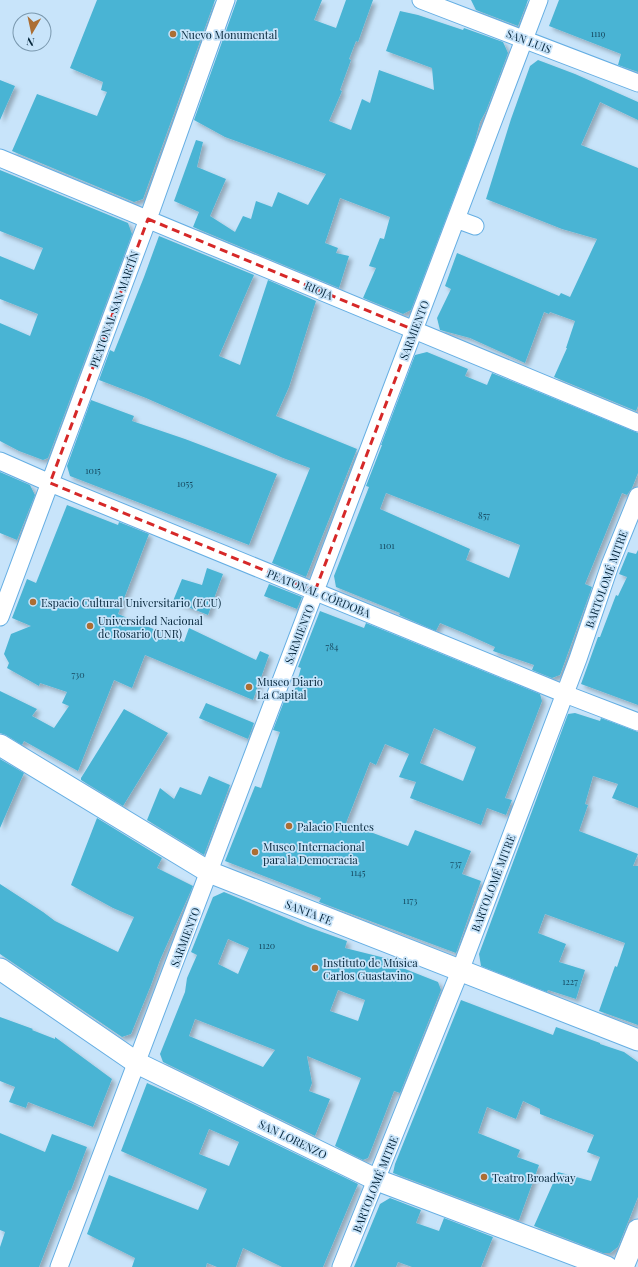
<svg xmlns="http://www.w3.org/2000/svg" width="638" height="1267" viewBox="0 0 638 1267" font-family="'Playfair Display',serif">
<style>
.building{fill:#4ab4d4;fill-rule:evenodd;filter:url(#shadow)}
.lines{fill:none;stroke-linecap:round;stroke-linejoin:round}
.minor-casing{stroke:#65aee3;stroke-width:19}
.major-casing{stroke:#65aee3;stroke-width:23}
.minor{stroke:#fff;stroke-width:17}
.major{stroke:#fff;stroke-width:21}
.marked{fill:none;stroke:#d62828;stroke-width:3;stroke-dasharray:8 5;stroke-linejoin:round}
.poi-dot{fill:#ac6e33;stroke:#c8e4fa;stroke-width:1.5}
.labels{text-anchor:middle;dominant-baseline:central;stroke-width:3.5;stroke-linejoin:round;paint-order:stroke}
.number-label{font-size:9px;fill:#174a61}
.poi-label{font-size:11px;fill:#06263b;stroke:#c8e4fa;text-anchor:start}
.street-label{font-size:11px;fill:#06263b;stroke:#c8e4fa}
</style>
<defs>
<filter id="shadow"><feDropShadow dx="3.5" dy="3.5" stdDeviation="2" flood-color="#0004"/></filter>
</defs>
<rect width="100%" height="100%" fill="#c8e4fa"/>
<path class="building" d="M97,0H215L143,199L134,202L12,151L37,94L97,116L107,92L101,90L103,82L70,68Z
M237,0H322L314,20L336,28L346,0H373L358,42L356,41L349,59L351,60L340,90L342,91L329,121L351,130L362,99L370,103L379,70L434,90L432,68L386,51L400,11L418,15L463,30L464,28L503,42L508,53L486,111L480,122L474,145L411,310L403,314L363,298L376,268L369,266L380,238L384,239L390,217L340,198L325,243L338,248L336,253L349,256L339,288L193,227L199,212L174,201L196,140L203,142L197,167L226,179L210,216L235,232L243,216L251,219L256,201L272,207L278,192L308,205L326,174L225,137L194,120Z
M471,0H528L518,26L476,10Z
M559,0H638V72L618,65L621,54L549,26Z
M538,60L575,74L638,102V120L600,102L581,145L638,168V406L636,411L554,377L567,348H566L575,321L550,312L549,314L544,312L525,363L470,338L440,330L437,318L451,289L445,286L457,253L559,296L561,293L570,297L597,239L562,229L486,199L511,119L530,66Z
M0,80L15,86L0,120Z
M0,170L128,223L132,234L48,458L43,460L19,451L0,441V323L30,336L38,314L0,299V256L34,270L43,248L0,231Z
M159,236L254,275L219,356L240,365L268,280L316,301L289,387L276,416L357,449L306,577L272,563L310,468L283,458L146,398L99,380L110,350L114,352L144,277Z
M427,352L468,369L465,376L487,385L492,373L638,433V473L632,488L627,495L622,493L585,584L592,587L560,675L552,678L532,670L534,665L493,651L495,647L464,633L440,623L436,631L399,615L400,613L336,587L334,576L369,487L366,486L382,445H381L415,355ZM386,493L520,545L509,578L466,560L470,549L380,509Z
M91,400L134,416L132,421L185,439L277,474L249,545L70,476L67,466Z
M0,472L30,485L35,495L17,540L0,533Z
M67,505L118,525L119,522L149,534L118,614L184,642L189,628L256,660L260,651L269,655L253,700L145,655L132,688L114,680L78,771L24,741L22,745L6,735L0,733V691L37,709L32,716L54,728L69,706L62,703L67,692L40,683L39,686L7,668L9,663L4,654L11,634L31,626L12,618L27,579L36,583Z
M638,550V705L581,684L598,637H600L616,595L618,596L627,577L619,574L628,552L636,554Z
M207,568L223,574L208,615L173,601L182,579L202,585Z
M269,584L302,597L297,609L264,596Z
M320,611L364,628L366,623L540,694L542,701L505,798L512,800L506,815L487,808L481,825L410,798L416,782L399,777L409,754L385,744L376,765L370,762L346,823L408,846L415,830L471,851L462,874L481,881L456,953L319,902L321,898L225,861L255,786L261,788L280,732L273,730L286,696L292,699L301,668L298,667ZM434,728L476,747L463,781L420,763Z
M206,703L254,723L248,739L199,718Z
M124,709L168,733L123,806L81,780V778Z
M575,713L600,721L601,718L638,732V808L612,798L618,784L593,776L585,804L588,805L579,831L638,854L633,866H638V1025L599,1011L615,966L617,967L625,943L545,914L538,933L566,944L559,962L585,970L576,999L548,990L547,992L481,966L479,954L568,714Z
M0,759L24,773L0,828Z
M209,776L230,785L204,855L147,820L160,788L174,799L180,787L201,795Z
M97,818L162,858L157,868L193,886L160,960L151,985L131,1034L122,1037L0,954V884L43,912L55,921L118,952L134,917L113,908L71,885Z
M224,892L308,927L347,941L345,948L397,961L395,965L438,982L441,990L400,1093L394,1091L368,1158L363,1160L335,1146L361,1078L307,1056L312,1083L309,1091L330,1099L315,1136L163,1062L160,1054L185,992L187,978L197,955L191,952L213,897ZM228,939L249,948L238,974L218,964ZM338,990L365,1000L358,1021L330,1011ZM195,1019L275,1050L263,1067L189,1036Z
M461,1000L553,1035L556,1027L570,1032L600,1043V1044L624,1052L638,1062V1197L618,1247L610,1253H603L534,1226L558,1172L591,1181L600,1157L587,1152L594,1135L540,1114V1109L523,1101L516,1119L487,1107L478,1133L520,1150L517,1157L539,1165L519,1220H517L393,1173L395,1164Z
M0,1017L33,1029L32,1030L55,1039V1037L112,1079L93,1127L28,1102L26,1108L9,1102L15,1087L0,1081Z
M147,1083L193,1104L358,1184L323,1267H282L243,1248L236,1267H217L207,1263L206,1267H132L135,1258L87,1234L109,1175L198,1210L207,1189L121,1151ZM209,1129L239,1142L229,1166L199,1154Z
M0,1133L45,1152L52,1134L87,1147L71,1190H69L39,1267H0V1247L5,1232L0,1230Z
M390,1198L421,1210L416,1223L439,1231L444,1218L493,1237L481,1267H412L398,1262L396,1267H354L380,1204Z"/>
<g class="lines">
<defs>
<path id="minor" d="M421,0L638,83
M0,158L638,423
M456,219L475,226
M0,461L50,483L565,694L638,722
M0,617L148,219L226,0
M59,1267L539,0
M341,1267L460,971L578,659L610,565L638,496"/>
<path id="major" d="M0,745L209,872L638,1040
M0,969L137,1063L377,1180L607,1267
M623,1267L638,1230"/>
</defs>
<use href="#minor" class="minor-casing"/>
<use href="#major" class="major-casing"/>
<use href="#minor" class="minor"/>
<use href="#major" class="major"/>
</g>
<path class="marked" d="M148,219L414,330L315,591L50,483Z"/>
<g class="poi-dot">
<circle cx="173" cy="34" r="4"/>
<circle cx="33" cy="602" r="4"/>
<circle cx="90" cy="626" r="4"/>
<circle cx="249" cy="687" r="4"/>
<circle cx="289" cy="826" r="4"/>
<circle cx="255" cy="852" r="4"/>
<circle cx="315" cy="968" r="4"/>
<circle cx="484" cy="1177" r="4"/>
</g>
<g class="labels">
<g class="number-label">
<text x="598" y="33">1119</text>
<text x="93" y="470">1015</text>
<text x="185" y="483">1055</text>
<text x="484" y="515">857</text>
<text x="387" y="545">1101</text>
<text x="332" y="646">784</text>
<text x="78" y="674">730</text>
<text x="456" y="863">737</text>
<text x="358" y="872">1145</text>
<text x="410" y="900">1173</text>
<text x="267" y="945">1120</text>
<text x="570" y="981">1227</text>
</g>
<g class="poi-label">
<text x="181" y="34">Nuevo Monumental</text>
<text x="41" y="602">Espacio Cultural Universitario (ECU)</text>
<text x="98" y="620">Universidad Nacional<tspan x="98" dy="13">de Rosario (UNR)</tspan></text>
<text x="257" y="681">Museo Diario<tspan x="257" dy="13">La Capital</tspan></text>
<text x="297" y="826">Palacio Fuentes</text>
<text x="263" y="846">Museo Internacional<tspan x="263" dy="13">para la Democracia</tspan></text>
<text x="323" y="962">Instituto de Música<tspan x="323" dy="13">Carlos Guastavino</tspan></text>
<text x="492" y="1177">Teatro Broadway</text>
</g>
<g class="street-label">
<text transform="translate(529 41) rotate(21)">SAN LUIS</text>
<text transform="translate(319 290) rotate(23)">RIOJA</text>
<text transform="translate(114 309) rotate(-70)">PEATONAL SAN MARTÍN</text>
<text transform="translate(414 330) rotate(-69)">SARMIENTO</text>
<text transform="translate(606 579) rotate(-70)">BARTOLOMÉ MITRE</text>
<text transform="translate(319 593) rotate(22)">PEATONAL CÓRDOBA</text>
<text transform="translate(299 634) rotate(-69)">SARMIENTO</text>
<text transform="translate(493 883) rotate(-69)">BARTOLOMÉ MITRE</text>
<text transform="translate(309 912) rotate(21)">SANTA FE</text>
<text transform="translate(185 937) rotate(-69)">SARMIENTO</text>
<text transform="translate(293 1139) rotate(26)">SAN LORENZO</text>
<text transform="translate(375 1184) rotate(-68)">BARTOLOMÉ MITRE</text>
</g>
</g>
<g transform="translate(32 32) rotate(189)"><circle r="19" fill="#c8e4fa" stroke="#7a98ae"/>
<path d="M0-3L7 15L0 10L-7 15Z" fill="#ac6e33"/>
<text y="-6" font-size="11" font-weight="bold" text-anchor="middle" fill="#06263b">N</text>
</g>
</svg>
